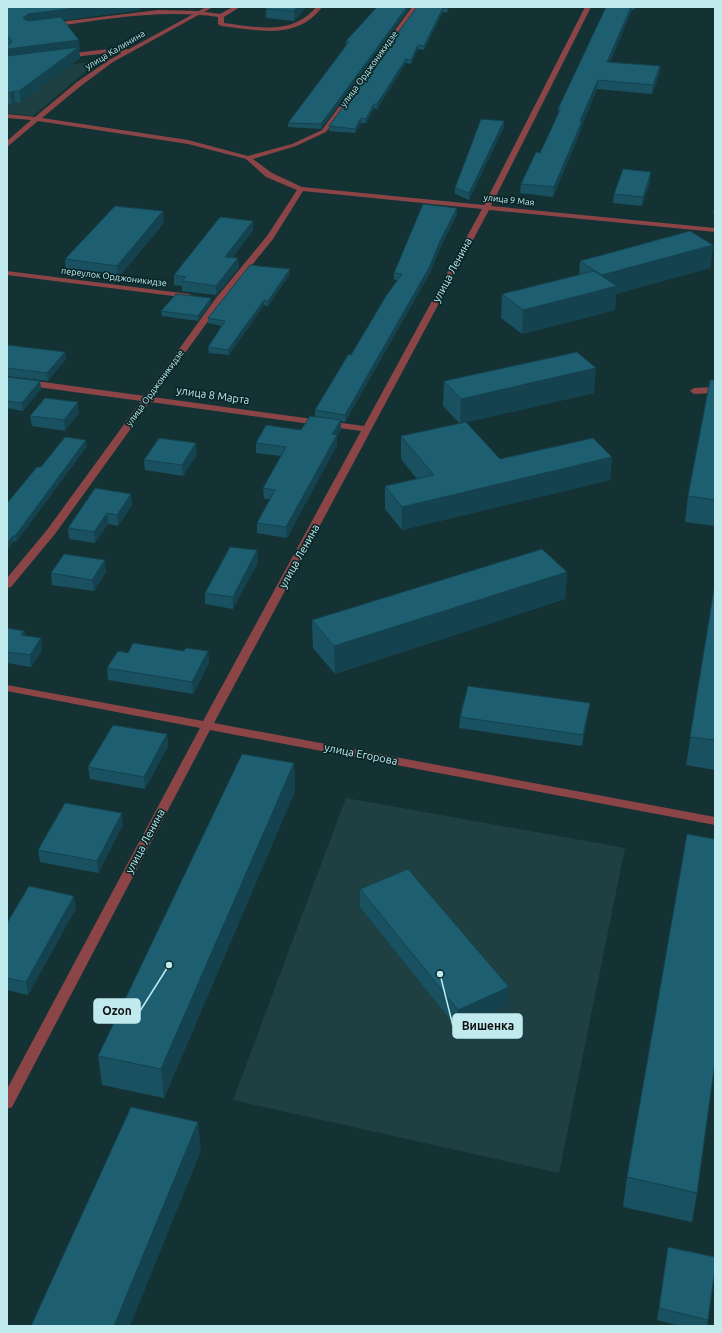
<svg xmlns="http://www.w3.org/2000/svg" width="722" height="1333" viewBox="0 0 722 1333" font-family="Ubuntu,sans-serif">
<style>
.built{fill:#1e4042}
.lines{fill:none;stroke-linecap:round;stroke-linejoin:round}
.service{fill:#8b4546;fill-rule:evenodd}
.minor{fill:#8b4546;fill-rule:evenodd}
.wall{fill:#195160}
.shaded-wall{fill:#14424e}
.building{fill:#1d5e70;stroke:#14424e}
.labels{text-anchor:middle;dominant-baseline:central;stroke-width:3.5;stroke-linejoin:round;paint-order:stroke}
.far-street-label{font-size:9px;fill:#c0eaed;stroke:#092729}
.street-label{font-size:11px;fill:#c0eaed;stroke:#092729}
.leader{fill:none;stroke:#c0eaed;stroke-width:1.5}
.callout-dot{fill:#c0eaed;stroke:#092729;stroke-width:1.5}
.callout{fill:#c0eaed;stroke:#c0eaed;stroke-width:1.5}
.callout-label{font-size:12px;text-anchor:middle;font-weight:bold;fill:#111}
</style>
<rect width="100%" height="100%" fill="#143233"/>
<path class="built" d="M98,61L33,116L7,113V82L24,71Z
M346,798L625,848L559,1173L233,1100Z"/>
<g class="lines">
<path class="service" d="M233,7H240L224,17V23C257,27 292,36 316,7H322C297,41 257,30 221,26L218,24V17C162,9 107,19 51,27L48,25L51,23L158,10L200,11L220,14Z
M108,49H127L130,51L127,53H108L66,58L63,56L66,54Z
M715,387V393L694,394L690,391L694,388Z"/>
<path class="minor" d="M206,7H213L113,62L82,85L42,118L188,140L248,156L292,144L322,130L412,7H418L326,132L296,146L253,159L272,173L302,187L484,205L585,7H591L491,206L715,228V232L489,210L214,723L715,817V825L210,730L12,1107L7,1109V1089L200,728L7,691V685L203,721L361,431L150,402L55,534L11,587L7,588V578L47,530L141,401L7,383V377L145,396L216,298L267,236L297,190L266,177L246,159L188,144L38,121L7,147V141L31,120L7,118V114L35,117L77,82L109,60ZM303,191L482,209L364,426L153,397L222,302L273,239Z
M7,271L189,294L193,296L189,298L7,275Z"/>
</g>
<path class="wall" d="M7,7H140V10L63,20L80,51H79L80,58L21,102H15L12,104L7,103V46L8,45L7,44Z
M268,7H306L294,21L266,18V9Z
M377,7H410L321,129L288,127V123L346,45V41Z
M417,7H449L447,13L443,12L424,50L418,49L411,64L406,63L377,109L374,108L366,123H361L355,133L329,131V126Z
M606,7H636L634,10H632L610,62L660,66L659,75L652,94L597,89L582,125L581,130L553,197L520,193L521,184L540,153L558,115V109Z
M504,127L469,200L455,194V188Z
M650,181L642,206L613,203L614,194Z
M715,202V213H713Z
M457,214L440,248L430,273L345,422L341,421V430L337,436V445L287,538L257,533V523L270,499H264L263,488L281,456L256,453V443L301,430L315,416V410L351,355L397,280H394V273Z
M253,221V230L232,258L239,268L216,295L182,291V286L174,285V275Z
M164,223L118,278L66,272L65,259Z
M713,245L710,268L616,294L615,310L522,334L501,318L502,294L579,275L580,261Z
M290,274L268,306L264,305L229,355L209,353L208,347L222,326L208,323V318Z
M211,298V303L198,321L162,316L161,311Z
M7,345L66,359L48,381L7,376Z
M7,377L40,381L41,389L23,411L7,408Z
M715,380V526L685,522L688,496Z
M444,381L594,393L466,422L500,459L612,457L610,480L402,530L385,509V486L417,479L401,459V436L460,424L443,406Z
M79,413L65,431L32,426L30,416Z
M86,440L87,446L16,542L14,541L7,550L41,467Z
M197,454L183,476L145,470L144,460Z
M131,494L132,505L118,526L108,524L95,543L69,539L68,528Z
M257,550L258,562L233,609L205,604V593Z
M106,572L94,591L52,585L51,573Z
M567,572L565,599L335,674L313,648L312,620Z
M715,583V770L686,765Z
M7,628L24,631L25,636L42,650L31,667L7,663Z
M184,651H208L209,663L193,694L108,680L107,668L128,653Z
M590,703L588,715L582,746L459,728L460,717Z
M167,734L168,746L145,789L90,779L88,767Z
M294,763L295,791L164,1098L102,1085L98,1056Z
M123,825L98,873L40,862L38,850Z
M360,889L507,1005L457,1028L360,907Z
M76,908L28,995L7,990V923Z
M627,1177L697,1193L692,1222L623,1207Z
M668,1247L708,1320L707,1326H680L657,1320Z"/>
<path class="shaded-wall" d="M84,7H140V10L29,25L23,18L28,14Z
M297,7H306L294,21V11Z
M407,7H410L321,129V124Z
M448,7H449L447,13V9Z
M631,7H632V10L606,70L607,62Z
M443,8V12L424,50V46Z
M79,40L80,51H79L80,58L21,102L19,91L7,60V49Z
M418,45V49L411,64V60Z
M406,59V63L377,109V104Z
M660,66L659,75L652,94L653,85Z
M598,80L597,89L582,125L581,130L553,197L554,187L580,121Z
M14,91L15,102L12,104L10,93Z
M374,104V108L366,123V119Z
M361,118V123L355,133V129Z
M504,121V127L469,200V193Z
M651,172L650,181L642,206L643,197Z
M457,208V214L440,248L430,273L345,422V415L440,241Z
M163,211L164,223L118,278L117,266Z
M253,221V230L226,266L225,257Z
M713,245L710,268L616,294L615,310L522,334L523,310L600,291L602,275Z
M238,258L239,268L216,295V286Z
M290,269V274L268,306V301Z
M211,298V303L198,321V316Z
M264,300V305L229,355L228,350Z
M65,352L66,359L48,381L47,373Z
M596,368L594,393L460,424L461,399Z
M40,381L41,389L23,411L22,403Z
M78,402L79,413L65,431L64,420Z
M341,420V430L337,436V445L287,538L286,527L332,434Z
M86,440L87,446L16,542L15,536Z
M196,443L197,454L183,476L182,465Z
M612,457L610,480L402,530V507Z
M131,494L132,505L118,526L117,515Z
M107,513L108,524L95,543L94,532Z
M13,536L14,541L7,550V543Z
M257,550L258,562L233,609V597Z
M105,560L106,572L94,591L92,580Z
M567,572L565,599L335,674L334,646Z
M24,631L26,642L21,635Z
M41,638L42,650L31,667L30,655Z
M208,651L209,663L193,694L192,682Z
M590,703L588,715L582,746L583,735Z
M167,734L168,746L145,789L144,777Z
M294,763L295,791L164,1098L161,1069Z
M122,813L123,825L98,873L97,861Z
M74,896L76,908L28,995L26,982Z
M509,987L507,1005L457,1028L458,1010Z
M198,1122L201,1151L130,1326H114Z"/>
<path class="building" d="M7,7H84L28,14L23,18L28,21L61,17L79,40L7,49V46L12,42L7,35Z
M268,7H297L294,11L266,9Z
M377,7H407L321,124L288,123L349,42L346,41Z
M417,7H448L447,9L443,8L424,46L418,45L411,60L406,59L377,104H374L366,119L361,118L355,129L329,126Z
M606,7H631L607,62L660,66L653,85L598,80L580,121H582L554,187L521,184L536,152L540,153L560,110L558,109Z
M79,47L19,91H14L10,93L7,92V56Z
M481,119L504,121L469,193L455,188Z
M623,169L651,172L643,197L614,194Z
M423,204L457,208L440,241L430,266L345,415L315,410L348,355H351L386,296L402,274L394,273Z
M115,206L163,211L117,266L65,259Z
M220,217L253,221L225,257L238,258L216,286L182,281L186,277L174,275Z
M690,231L713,245L602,275L580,261Z
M250,265L290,269L268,301L264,300L228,350L208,347L225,321L208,318Z
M594,271L617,286L523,310L502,294Z
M176,294L211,298L198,316L161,311Z
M7,345L65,352L47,373L7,368Z
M577,352L596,368L461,399L444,381Z
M7,377L40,381L22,403L7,401Z
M710,380H715V500L688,496Z
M45,398L78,402L64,420L30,416Z
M310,416L341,420L332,434L337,435L286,527L257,523L275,490L263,488L286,447L256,443L266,425L301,430Z
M466,422L500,459L593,438L612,457L402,507L385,486L434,475L401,436Z
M65,437L86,440L15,536H13L7,543V503L37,467H41Z
M159,438L196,443L182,465L144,460Z
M95,488L131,494L117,515L107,513L94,532L68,528Z
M230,547L257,550L233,597L205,593Z
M542,549L567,572L334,646L312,620Z
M64,554L105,560L92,580L51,573Z
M715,583V740L690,737Z
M7,628L24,631L21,635L41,638L30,655L7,652Z
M133,643L184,651L186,648L208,651L192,682L107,668L118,651L128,653Z
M468,686L590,703L583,735L460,717Z
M113,725L167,734L144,777L88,767Z
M242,754L294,763L161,1069L98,1056Z
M65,803L122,813L97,861L38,850Z
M687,834L715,839V1062L697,1193L627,1177Z
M408,869L509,987L458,1010L360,889Z
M29,886L74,896L26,982L7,978V923Z
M131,1107L198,1122L114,1326H31Z
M668,1247L715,1257V1269L708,1320L659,1308Z"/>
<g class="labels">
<g class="far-street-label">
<text transform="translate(115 50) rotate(-31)">улица Калинина</text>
<text transform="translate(369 69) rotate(-54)">улица Орджоникидзе</text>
<text transform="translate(509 200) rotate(6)">улица 9 Мая</text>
<text transform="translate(114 277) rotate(7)">переулок Орджоникидзе</text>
<text transform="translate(155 388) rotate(-54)">улица Орджоникидзе</text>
</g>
<g class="street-label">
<text transform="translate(452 270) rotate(-62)">улица Ленина</text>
<text transform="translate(213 395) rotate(8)">улица 8 Марта</text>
<text transform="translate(299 556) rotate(-61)">улица Ленина</text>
<text transform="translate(361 754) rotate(11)">улица Егорова</text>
<text transform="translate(145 841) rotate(-62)">улица Ленина</text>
</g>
</g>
<path class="leader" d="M169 965L140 1011M440 974L453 1026"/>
<g class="callout-dot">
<circle cx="169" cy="965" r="4"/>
<circle cx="440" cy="974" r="4"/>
</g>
<g class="callout">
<rect x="94" y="999" width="46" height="24" rx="4"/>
<rect x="453" y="1014" width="69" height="24" rx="4"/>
</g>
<g class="callout-label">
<text x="117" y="1015">Ozon</text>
<text x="488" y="1030">Вишенка</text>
</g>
<rect width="722" height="1333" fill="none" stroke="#c0eaed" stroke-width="16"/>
</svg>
